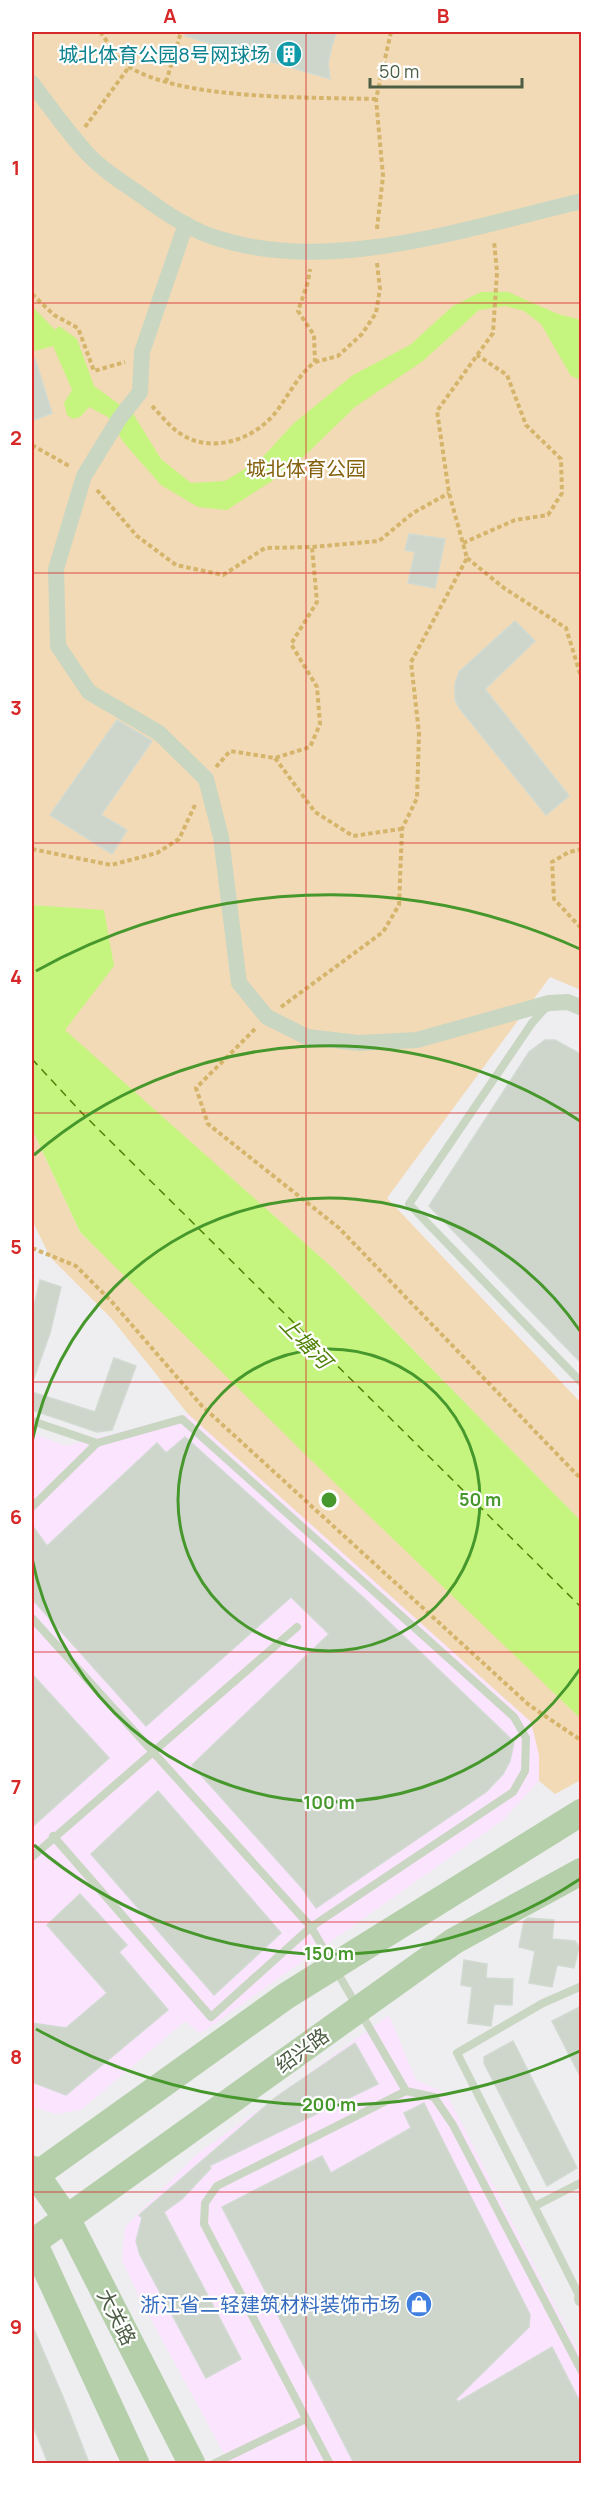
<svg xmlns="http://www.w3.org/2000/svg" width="613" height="2495" viewBox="0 0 613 2495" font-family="Manrope,'Noto Sans SC',sans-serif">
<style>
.commercial{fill:#fbe4fd}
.green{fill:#f3dab6}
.water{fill:#c5f47f}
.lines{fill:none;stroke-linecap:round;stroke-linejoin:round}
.ferry{stroke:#4f8205;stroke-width:1.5;stroke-dasharray:8 6;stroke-linecap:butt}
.building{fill:#ced6cc;stroke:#d1dad1;stroke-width:1.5}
.path{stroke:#d4b56b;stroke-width:4;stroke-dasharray:4.5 3;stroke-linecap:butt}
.lane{stroke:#c9d6c2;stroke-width:8}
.street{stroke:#c9d6c2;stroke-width:16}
.primary{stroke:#b5cfaa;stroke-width:27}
.grid{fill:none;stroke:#d62828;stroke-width:1.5;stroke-opacity:0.55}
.ring{fill:none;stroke:#47982c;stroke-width:3}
.labels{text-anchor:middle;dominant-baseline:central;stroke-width:4.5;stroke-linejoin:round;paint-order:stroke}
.culture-label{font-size:20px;fill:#0d838f;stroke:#fff;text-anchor:end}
.park-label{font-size:20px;fill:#85610e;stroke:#fff}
.street-label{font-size:20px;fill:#4c5d44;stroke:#fff}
.shop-label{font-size:20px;fill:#366cbe;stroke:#fff;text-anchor:end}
.water-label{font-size:21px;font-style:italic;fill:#4f8205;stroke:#fff}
.centre{fill:#47982c;stroke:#fff;stroke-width:3}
.ring-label{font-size:18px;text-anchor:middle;font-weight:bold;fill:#47982c;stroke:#fff;stroke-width:4.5;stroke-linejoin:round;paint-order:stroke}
.neatline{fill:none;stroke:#d62828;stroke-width:2}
.grid-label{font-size:20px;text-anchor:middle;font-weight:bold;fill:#d62828}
</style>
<rect width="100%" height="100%" fill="#eeedf0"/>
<path class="commercial" d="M188,1414L531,1722L539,1755V1781L503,1820L200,2034L185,2021L81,2110L57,2114L32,2107V1433L66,1446Z
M389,2015L416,2080L446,2093L581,2357V2463H229L140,2299L122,2260L125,2227L196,2155Z"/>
<path class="green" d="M32,32H581V990L550,977L387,1198L581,1403V1521L334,1269L64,1030L104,911L32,905Z
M32,1129L80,1232L581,1719L582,1776L579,1781L555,1794L539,1781V1755L531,1722L188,1414L111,1318L50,1257L32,1220Z"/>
<path class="water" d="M481,292H508L558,314L581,320V380L571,376L541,324L524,311L505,306L479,310L423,361L355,407L292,468L227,510L198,507L161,485L124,443L108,417L89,407L80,417L73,419L67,415L64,403L72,390L53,346L35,351L32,342V306L55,330L59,326L77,339L94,386L134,415L161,459L191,483L225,481L261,459L294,423L353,375L410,345L453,306Z
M32,905L104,910L114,966L65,1030L334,1269L581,1521V1719L314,1463L80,1232L32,1129Z"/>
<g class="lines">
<path class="ferry" d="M32,1059L81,1112L582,1608"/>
</g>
<path class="building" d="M186,32H337L332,45L328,63L330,79L185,36Z
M32,359H35L52,413L32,421Z
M409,534L445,539L435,588L408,583L415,552L405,550Z
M515,621L535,641L485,689L569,796L546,815L460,709L455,700V684L459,672Z
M117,720L152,741L101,815L127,830L112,854L50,815Z
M545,1040H555L582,1055V1364L429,1206L529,1052Z
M40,1280L61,1287L50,1333L34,1378L32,1377V1315Z
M114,1358L136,1366L112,1430L97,1432L32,1410V1392L95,1412Z
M185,1437L366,1600L514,1742L510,1761L503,1774L486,1792L316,1908L302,1888L192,1765L329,1634L291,1597L146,1726L32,1599V1525L47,1546L157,1443L166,1453Z
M32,1674L109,1758L32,1827Z
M158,1791L281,1933L214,1995L91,1854Z
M80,1894L127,1945L119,1952L168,2010L66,2095L32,2082V2023L66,2028L107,1993L47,1925Z
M528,1918L554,1920L552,1939L575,1941L579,1947L574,1968L557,1965L552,1987L529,1983L535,1951L519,1947L524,1921Z
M464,1960L487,1964L486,1978L513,1979L512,2005L494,2004L491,2026L468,2023L472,1987L461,1985Z
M582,2006V2080L552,2021Z
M513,2041L577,2168L547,2186L484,2063V2057Z
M355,2043L378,2084L209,2166L211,2168L182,2199L164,2212L241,2359L206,2378L140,2255L136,2241L142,2218L139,2215L276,2097Z
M424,2103L530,2315L529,2327L456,2399L458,2402L552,2347L582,2406V2463H354L222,2207L322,2156L331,2173L411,2128L404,2113Z
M32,2325L66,2404L89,2463H48L32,2423Z"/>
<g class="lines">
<path class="path" d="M100,32C108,41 115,57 125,64C176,101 312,97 376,99
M166,82L181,32
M85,127L129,67
M377,229L383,176L376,99L391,32
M32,294L54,315L78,328L94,371L125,362
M315,362L338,356L362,334L376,313L380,289L377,263
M152,406C160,414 168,425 178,432C209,455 253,441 276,412C289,395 298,375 315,362L314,335L298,311L308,282L310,269
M32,445L69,466
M97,490L137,536L176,565L223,575L265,548L312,547L379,541L413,513L449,493
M463,543L515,520L548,515L562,493L561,459L526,425L507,375L477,355
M467,558L504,588L566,628L582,680
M275,758L315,812L353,836L401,829
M216,767L230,751L275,758L310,747L320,724L317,687L291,644L317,602L312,547
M32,849L111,865L157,853L179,839L195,805
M582,849L569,852L552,862L554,899L582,929
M281,1007L383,932L399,905L402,829L417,798L419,733L411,662L467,558L449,493L437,411L493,333L497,272L494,241
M255,1029L196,1088L208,1124L339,1228L582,1480
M32,1248L76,1266L112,1302L202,1406L529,1705L582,1741"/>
<path class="lane" d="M547,1006L532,1023L409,1204L582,1383
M32,1421L97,1443
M32,1507L97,1443L182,1419L514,1717L526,1738L525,1771L513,1792L311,1927L211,2017L53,1836
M32,1618L311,1927L406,2091L434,2097L453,2125L582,2372
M32,1857L297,1627
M535,2206L582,2182
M581,2299L457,2053L543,2003L582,1986
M213,2464L306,2419
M330,2464L204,2224L205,2203L217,2186L406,2091"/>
<path class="street" d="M32,83C49,106 66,130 85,151C99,167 120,181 138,193C160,209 182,225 208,235C324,278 466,228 582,201
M186,224L142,352L140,392L119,419L84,476L56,569L58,646L89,692L159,733L206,779L221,837L239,983L267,1017L307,1037L359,1043L417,1040L549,1003L568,1002L582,1008
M582,2298V2299"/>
<path class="primary" d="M32,2169L67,2219L192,2464
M32,2178L286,1996L582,1812
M32,2239L136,2464
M32,2243L454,1941L582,1871"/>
</g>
<path class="grid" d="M306,32V2464M32,303H582M32,573H582M32,843H582M32,1113H582M32,1382H582M32,1652H582M32,1922H582M32,2192H582"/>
<g class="ring">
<circle cx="329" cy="1500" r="151"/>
<path d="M580 1669A303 303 0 0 1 32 1558M32 1442A303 303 0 0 1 580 1331"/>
<path d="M580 1879A454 454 0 0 1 34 1845M34 1155A454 454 0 0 1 580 1121"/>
<path d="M580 2051A605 605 0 0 1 36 2029M36 971A605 605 0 0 1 580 949"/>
</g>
<defs>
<symbol id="building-disc" viewBox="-11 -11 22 22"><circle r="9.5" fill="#0f9aa8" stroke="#fff"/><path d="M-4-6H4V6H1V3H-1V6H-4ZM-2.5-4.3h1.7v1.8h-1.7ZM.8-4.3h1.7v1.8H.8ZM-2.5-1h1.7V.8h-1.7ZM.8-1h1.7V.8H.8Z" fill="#fff"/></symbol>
<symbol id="shop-disc" viewBox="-11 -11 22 22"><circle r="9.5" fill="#3f7fe0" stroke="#fff"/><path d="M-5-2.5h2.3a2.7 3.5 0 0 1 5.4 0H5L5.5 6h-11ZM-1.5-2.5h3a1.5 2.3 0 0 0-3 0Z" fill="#fff"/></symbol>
</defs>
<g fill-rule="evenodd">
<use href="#building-disc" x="274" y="39" width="30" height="30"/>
<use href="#shop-disc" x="404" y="2289" width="30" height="30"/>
</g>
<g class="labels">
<g class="culture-label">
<text x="270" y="54">城北体育公园8号网球场</text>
</g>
<g class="park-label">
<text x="306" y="468">城北体育公园</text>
</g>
<g class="street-label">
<text transform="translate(302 2050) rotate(-36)">绍兴路</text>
<text transform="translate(117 2317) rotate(63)">大关路</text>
</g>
<g class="shop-label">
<text x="400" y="2304">浙江省二轻建筑材料装饰市场</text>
</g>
<g class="water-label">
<text transform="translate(306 1342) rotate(46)">上塘河</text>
</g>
</g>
<circle cx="329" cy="1500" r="9" class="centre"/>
<g class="ring-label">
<text x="480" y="1506">50 m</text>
<text x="329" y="1809">100 m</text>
<text x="329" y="1960">150 m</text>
<text x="329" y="2111">200 m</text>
</g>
<rect width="613" height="2495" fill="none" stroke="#ffffff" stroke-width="66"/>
<path d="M370 78v9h152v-9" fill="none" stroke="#4c5d44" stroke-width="3"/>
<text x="379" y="78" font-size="18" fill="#4c5d44" stroke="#ffffff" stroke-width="4.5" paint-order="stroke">50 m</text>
<rect x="33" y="33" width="547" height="2429" class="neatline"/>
<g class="grid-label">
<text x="170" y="23">A</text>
<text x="443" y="23">B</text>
<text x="16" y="175">1</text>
<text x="16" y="445">2</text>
<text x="16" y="715">3</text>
<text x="16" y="984">4</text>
<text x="16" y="1254">5</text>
<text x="16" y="1524">6</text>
<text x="16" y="1794">7</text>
<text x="16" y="2064">8</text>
<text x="16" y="2334">9</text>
</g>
</svg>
